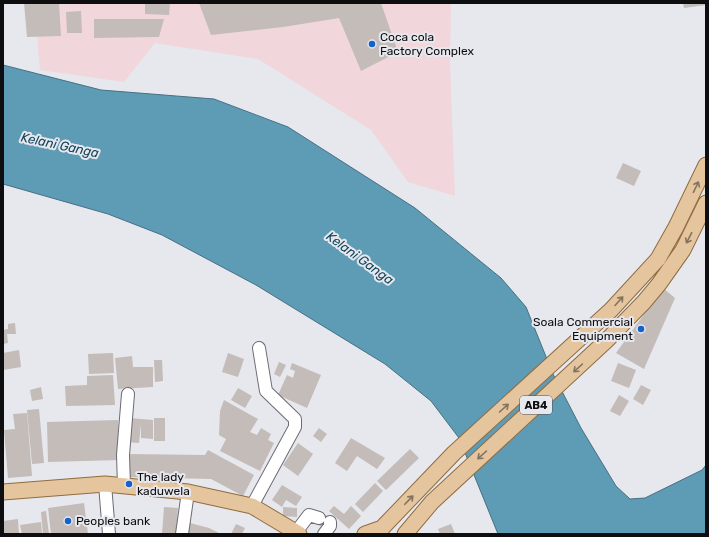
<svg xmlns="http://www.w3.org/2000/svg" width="709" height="537" viewBox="0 0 709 537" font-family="Rubik,sans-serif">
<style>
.industrial{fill:#f1d7db}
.water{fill:#5e9bb5;stroke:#467184}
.building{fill:#c3bcb8}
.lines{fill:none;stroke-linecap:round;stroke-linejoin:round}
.minor-casing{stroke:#6b6b71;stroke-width:14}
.major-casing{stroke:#8f6c41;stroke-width:17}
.minor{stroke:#fff;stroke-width:12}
.major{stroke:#e5c59d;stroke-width:15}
.oneway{stroke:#84735e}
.poi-dot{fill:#1661cc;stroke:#e7e7ee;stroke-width:1.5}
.labels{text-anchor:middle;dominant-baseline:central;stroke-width:4;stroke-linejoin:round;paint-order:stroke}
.shield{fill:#e7e7ee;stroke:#4f4f53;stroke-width:1}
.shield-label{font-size:11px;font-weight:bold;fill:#0e0e10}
.poi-label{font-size:12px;fill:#0e0e10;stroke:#e7e7ee;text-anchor:start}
.water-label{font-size:13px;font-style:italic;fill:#12465a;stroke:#e7e7ee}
</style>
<rect width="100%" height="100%" fill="#e7e7ee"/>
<path class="industrial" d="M34,3H451L450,62L455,196L408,182L371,130L258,59L155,43L124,82L40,70Z"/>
<path class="water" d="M3,65L101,90L214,99L288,127L415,208L501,278L526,307L553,374L581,428L616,486L630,499L645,498L702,470L706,465V534H498L459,438L431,401L385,364L256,285L162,235L108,214L3,184Z"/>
<path class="building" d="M24,3H59L61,36L27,37Z
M145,3H170L169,15L145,14Z
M199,3H381L398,52L361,71L339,18L283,27L211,35Z
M683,3H706V5L684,8Z
M81,11L82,33H67L66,12Z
M94,19H164L159,37L94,38Z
M623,163L641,171L634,186L616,178Z
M663,288L675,298L644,369L616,353Z
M15,323L16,334H7L8,343L3,344V330L8,329V324Z
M19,350L21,367L3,370V353Z
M113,353L114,373L89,374L88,354Z
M228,353L244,359L238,377L222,372Z
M132,356L133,367H153V387L118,389L115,358Z
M154,360H162L163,381L155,382Z
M279,362L286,365L280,377L274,374Z
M292,363L321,375L307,408L278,395L287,375L293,378L295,371L290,369Z
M618,363L636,370L629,388L611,381Z
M113,375L115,405L66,406L65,386L87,385V376Z
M641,385L651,390L643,405L633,399Z
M41,387L43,399L32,401L30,390Z
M238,388L252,396L245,408L231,400Z
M619,395L629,401L620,416L610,411Z
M224,400L258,419L250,432L257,435L261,428L271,434L268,440L274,443L260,471L220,451L226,439L219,435L220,411Z
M39,409L44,463L32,464L27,410Z
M27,413L32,476L8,478L4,430L15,429L13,414Z
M129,418L153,420V439L141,438V424L139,443L126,442Z
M154,418H165V441H154Z
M118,420L120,460L48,462L47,422Z
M319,428L327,434L321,442L313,436Z
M351,438L385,458L377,469L357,456L347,471L335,463Z
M298,443L313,454L298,476L283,465Z
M410,449L419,458L386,490L377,481Z
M208,450L254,475L243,496L211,479L126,477L127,454L205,455Z
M375,483L383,491L363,512L355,504Z
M282,485L302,497L296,506L286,500L282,507L272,500Z
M84,503L88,534H51L48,508Z
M334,506L344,514L351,506L361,516L349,529L329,511Z
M164,507L178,508L176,534H162Z
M283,507L297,508V517L283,516Z
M46,511L49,534H43L41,512Z
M322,513L332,519L326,529L316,524Z
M18,519L19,534H3V521Z
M41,522L42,534H22L20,525Z
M190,523L209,528L221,534H188Z
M236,524L245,528L242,534H231Z
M451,524L455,534H440L438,529Z"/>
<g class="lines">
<defs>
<path id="minor" d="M105,484L109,534
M124,486L123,455L128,394
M252,506L295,427V419L266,391L259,348
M296,532L309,515L319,518
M182,534L188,492
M324,534L330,526V522"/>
<path id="major" d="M3,492L105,484L188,492L252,506L299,534
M365,534L382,528
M380,534L382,528L454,453L611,310L658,259L676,227L706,165
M405,534L432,502L606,341L644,302L659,284L683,250L706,203"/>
</defs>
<use href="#minor" class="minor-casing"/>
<use href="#major" class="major-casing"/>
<use href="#minor" class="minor"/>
<use href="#major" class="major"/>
</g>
<defs><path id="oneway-shaft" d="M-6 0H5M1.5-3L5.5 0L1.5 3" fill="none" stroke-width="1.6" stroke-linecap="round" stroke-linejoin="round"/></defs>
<g class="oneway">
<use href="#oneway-shaft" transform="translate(696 187) rotate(-64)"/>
<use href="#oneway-shaft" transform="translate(689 238) rotate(117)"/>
<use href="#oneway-shaft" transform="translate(619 301) rotate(-48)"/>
<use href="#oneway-shaft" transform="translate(578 368) rotate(138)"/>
<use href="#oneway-shaft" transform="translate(504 408) rotate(-42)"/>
<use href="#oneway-shaft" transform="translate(482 455) rotate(138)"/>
<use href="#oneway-shaft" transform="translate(409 500) rotate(-46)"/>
</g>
<g class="poi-dot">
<circle cx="372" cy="44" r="4"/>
<circle cx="641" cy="329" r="4"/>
<circle cx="129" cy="484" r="4"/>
<circle cx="68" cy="521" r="4"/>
</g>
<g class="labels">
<rect class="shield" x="520" y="396" width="32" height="18" rx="3"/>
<g class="shield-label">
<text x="536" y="405">AB4</text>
</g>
<g class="poi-label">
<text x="380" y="37">Coca cola<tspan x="380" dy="14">Factory Complex</tspan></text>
<text x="633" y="322" text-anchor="end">Soala Commercial<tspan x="633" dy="14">Equipment</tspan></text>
<text x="137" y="477">The lady<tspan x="137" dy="14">kaduwela</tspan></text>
<text x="76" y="521">Peoples bank</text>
</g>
<g class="water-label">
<text transform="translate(60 145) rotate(12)">Kelani Ganga</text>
<text transform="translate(360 258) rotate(36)">Kelani Ganga</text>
</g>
</g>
<rect width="709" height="537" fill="none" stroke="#0e0e10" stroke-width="8"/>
</svg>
